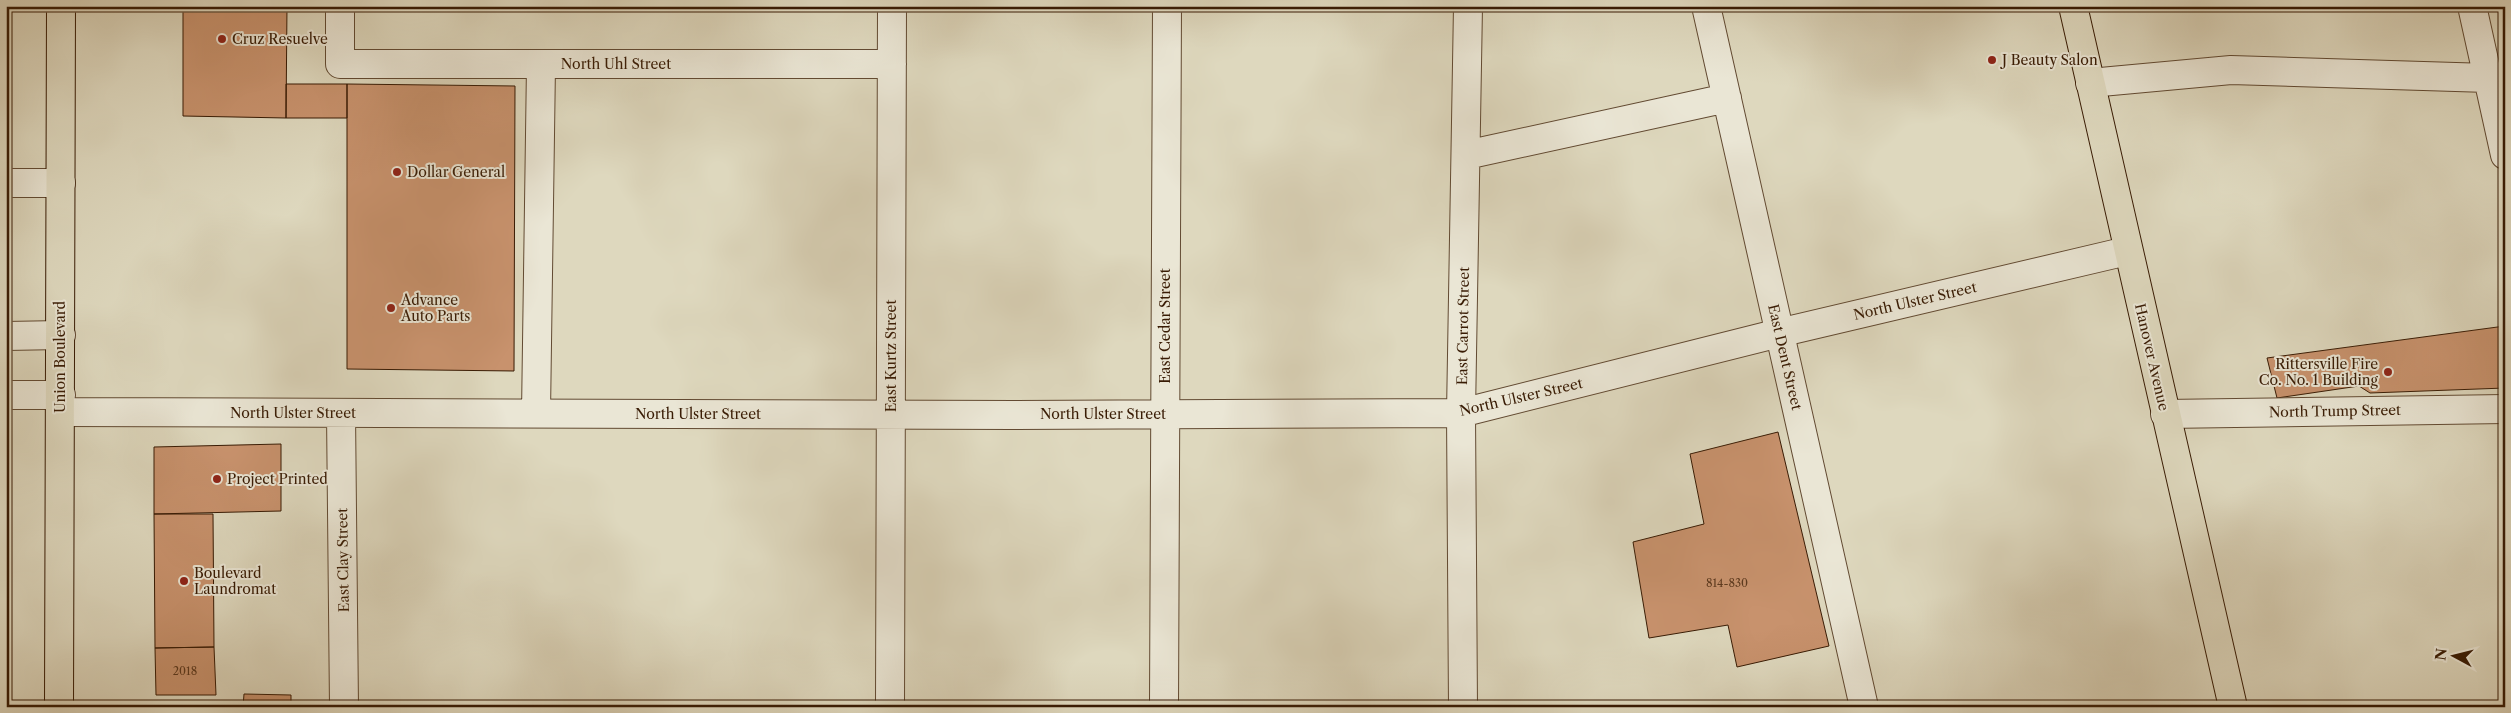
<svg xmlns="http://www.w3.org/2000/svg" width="2511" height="713" viewBox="0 0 2511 713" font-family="'Libre Caslon Text',serif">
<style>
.building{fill:#c8926d;stroke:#381b04}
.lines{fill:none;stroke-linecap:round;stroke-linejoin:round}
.minor-casing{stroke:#624a32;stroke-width:30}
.major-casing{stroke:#381b04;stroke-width:30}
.minor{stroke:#eae6d5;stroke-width:28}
.major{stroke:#ded8be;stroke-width:28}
.poi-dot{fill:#8f2418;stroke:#eae6d5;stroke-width:2}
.labels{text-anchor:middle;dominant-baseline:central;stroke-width:4;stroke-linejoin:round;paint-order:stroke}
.number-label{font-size:11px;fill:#5c391e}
.poi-label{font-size:14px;fill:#381b04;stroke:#eae6d5;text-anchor:start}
.street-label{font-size:14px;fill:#381b04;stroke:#eae6d5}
</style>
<rect width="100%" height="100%" fill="#ded8be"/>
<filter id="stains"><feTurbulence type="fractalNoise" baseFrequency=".004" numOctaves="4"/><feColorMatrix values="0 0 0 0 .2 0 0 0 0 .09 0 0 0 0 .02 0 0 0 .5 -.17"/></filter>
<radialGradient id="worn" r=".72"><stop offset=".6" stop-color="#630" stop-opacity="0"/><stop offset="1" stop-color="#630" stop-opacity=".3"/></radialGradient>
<path class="building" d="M183,6H287L286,118L183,116Z
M286,84H347V118H286Z
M347,84L515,86L514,371L347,369Z
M2505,326V388L2370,393L2359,386L2277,398L2267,358Z
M1778,432L1829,646L1737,667L1728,625L1649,638L1633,542L1704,524L1690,454Z
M281,444V511L154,514V447Z
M154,514H213L214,647L155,648Z
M214,647L216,695H156L155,648Z
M244,694L291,695V707H243Z"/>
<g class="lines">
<defs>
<path id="minor" d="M340,6V64H892
M1706,6L1864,707
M2472,6L2505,155
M2090,83L2231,70L2488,78
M1466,155L1727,98
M6,183H61
M6,336L61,335
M6,395H61
M60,412L1015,415L1461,413L1779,333L2127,251
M341,413L344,707
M536,413L541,65
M2165,414L2505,409
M890,707L892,6
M1164,707L1167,6
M1463,707L1461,413L1468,6"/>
<path id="major" d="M2073,6L2233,707
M59,707L61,6"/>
</defs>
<use href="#minor" class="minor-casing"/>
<use href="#major" class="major-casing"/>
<use href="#minor" class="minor"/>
<use href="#major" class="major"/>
</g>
<g class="poi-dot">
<circle cx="222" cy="39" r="5"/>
<circle cx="1992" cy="60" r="5"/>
<circle cx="397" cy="172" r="5"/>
<circle cx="391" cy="308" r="5"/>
<circle cx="2388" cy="372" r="5"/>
<circle cx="217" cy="479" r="5"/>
<circle cx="184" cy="581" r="5"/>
</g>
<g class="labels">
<g class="number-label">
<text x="1727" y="583">814-830</text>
<text x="185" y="671">2018</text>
</g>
<g class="poi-label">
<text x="232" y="39">Cruz Resuelve</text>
<text x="2002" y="60">J Beauty Salon</text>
<text x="407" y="172">Dollar General</text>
<text x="401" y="300">Advance<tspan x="401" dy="16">Auto Parts</tspan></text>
<text x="2378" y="364" text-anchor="end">Rittersville Fire<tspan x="2378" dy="16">Co. No. 1 Building</tspan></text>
<text x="227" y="479">Project Printed</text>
<text x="194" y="573">Boulevard<tspan x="194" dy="16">Laundromat</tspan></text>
</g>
<g class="street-label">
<text x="616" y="64">North Uhl Street</text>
<text transform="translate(1915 301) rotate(-13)">North Ulster Street</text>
<text transform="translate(1165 326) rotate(-90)">East Cedar Street</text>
<text transform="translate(1463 326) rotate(-89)">East Carrot Street</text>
<text transform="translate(891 356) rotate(-90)">East Kurtz Street</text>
<text transform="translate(60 357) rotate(-90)">Union Boulevard</text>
<text transform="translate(1785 357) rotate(77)">East Dent Street</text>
<text transform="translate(2152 357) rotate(77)">Hanover Avenue</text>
<text transform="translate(1521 397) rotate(-13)">North Ulster Street</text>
<text transform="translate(2335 411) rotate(-1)">North Trump Street</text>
<text x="293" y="413">North Ulster Street</text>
<text x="698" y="414">North Ulster Street</text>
<text x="1103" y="414">North Ulster Street</text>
<text transform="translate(343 560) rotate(-91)">East Clay Street</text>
</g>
</g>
<rect width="2511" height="713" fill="none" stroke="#ded8be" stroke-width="25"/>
<rect x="8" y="8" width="2496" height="698" fill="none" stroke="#381b04" stroke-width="2.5"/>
<rect x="12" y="12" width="2486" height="688" fill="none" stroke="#381b04"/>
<g transform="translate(2454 656) rotate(277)" stroke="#eae6d5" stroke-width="4" paint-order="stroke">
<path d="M0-4L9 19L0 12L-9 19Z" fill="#381b04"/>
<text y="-8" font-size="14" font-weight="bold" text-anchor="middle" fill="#381b04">N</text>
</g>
<rect width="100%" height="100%" filter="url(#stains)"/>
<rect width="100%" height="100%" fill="url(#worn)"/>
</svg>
